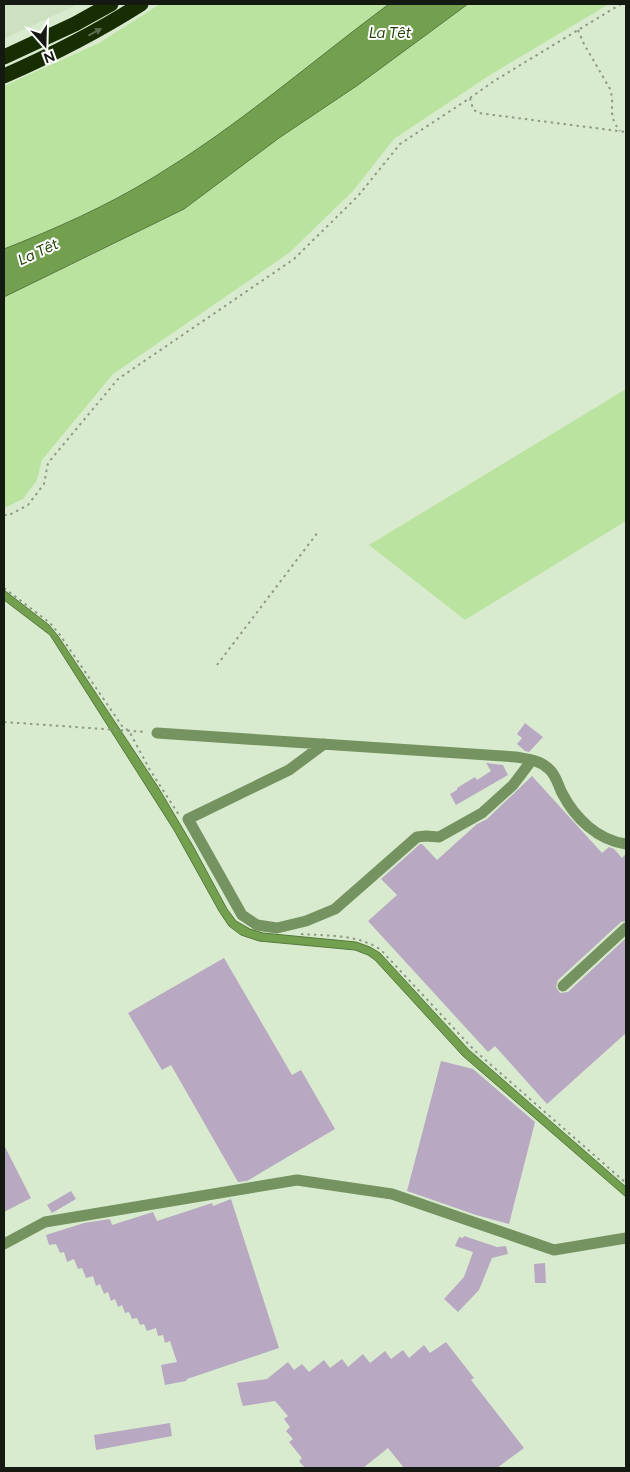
<svg xmlns="http://www.w3.org/2000/svg" width="630" height="1472" viewBox="0 0 630 1472" font-family="Figtree,sans-serif">
<style>
.built{fill:#cce1bf}
.green{fill:#bbe3a0}
.water{fill:#72a04f;stroke:#56783c}
.building{fill:#b8a8c2}
.lines{fill:none;stroke-linecap:round;stroke-linejoin:round}
.path{stroke:#8d9a85;stroke-width:2;stroke-dasharray:2.5 4;stroke-linecap:butt}
.minor{stroke:#759360;stroke-width:11}
.highway{stroke:#172e03;stroke-width:15}
.oneway{fill:#5d6d4f}
.labels{text-anchor:middle;dominant-baseline:central;stroke-width:4;stroke-linejoin:round;paint-order:stroke}
.water-label{font-size:15px;font-style:italic;fill:#244207;stroke:#fff}
</style>
<rect width="100%" height="100%" fill="#d9ebcf"/>
<path class="built" d="M4,4H78L4,39Z"/>
<path class="green" d="M160,4H389C312,63 237,127 154,177C107,206 55,229 4,249V86L99,43Z
M468,4H609L490,75L394,139L353,191L289,253L113,374L42,460L37,480L23,499L4,508V297L114,244L358,85Z
M626,389V521L465,620L369,545Z"/>
<path class="water" d="M389,4H468L358,85L279,138L184,209L4,297V249C55,229 107,206 154,177C237,127 311,62 389,4Z
M4,590L49,625L58,636L158,787L193,846L227,909L236,921L250,929L263,933L356,942L370,947L380,953L469,1050L626,1187V1197L463,1056L375,960L368,955L355,950L259,941L241,935L229,926L219,911L174,830L50,635L4,600Z"/>
<path class="building" d="M525,723L543,737L529,752L525,751L517,744L522,738L517,734Z
M486,763L503,765L508,775L456,805L450,794L457,790V788L475,777L477,780L491,771Z
M532,776L602,853L609,847L614,849L622,858L626,854V921L621,922L558,980L556,987L560,993L568,992L626,938V1033L547,1104L495,1046L488,1052L368,921L397,895L381,879L420,844H422L437,860L477,824L487,819Z
M224,958L292,1075L301,1070L335,1129L247,1181L238,1182L171,1065L162,1070L128,1013Z
M441,1061L473,1069L535,1122L509,1224L476,1215L407,1191Z
M4,1145L31,1198L4,1212Z
M71,1191L76,1199L52,1213L47,1205Z
M231,1199L279,1348L187,1379L186,1381L165,1385L161,1365L177,1362L170,1341L165,1343L163,1335L158,1336L156,1328L147,1331L144,1324L140,1325L137,1318L132,1319L129,1312L125,1313L122,1305L118,1307L115,1299L111,1301L108,1292L104,1294L100,1284L96,1286L93,1276L86,1278L82,1268L78,1269L74,1259L67,1262L64,1252L60,1253L56,1244L49,1245L46,1235L84,1223L110,1219L112,1225L153,1212L157,1221L212,1203L213,1206Z
M464,1236L497,1247L506,1246L508,1254L492,1258L479,1290L458,1312L444,1299L464,1277L473,1252L455,1246L459,1237L463,1238Z
M545,1263L546,1283H535L534,1264Z
M446,1342L474,1378L471,1380L524,1448L497,1468H404L388,1448L363,1468H305L299,1461L302,1458L289,1442L293,1439L286,1431L290,1427L284,1419L288,1416L275,1401L243,1406L241,1400L237,1383L267,1379L288,1362L294,1370L302,1364L309,1372L324,1360L330,1368L342,1359L348,1367L363,1354L370,1363L385,1351L391,1359L403,1350L409,1358L424,1345L430,1353Z
M170,1423L172,1436L96,1450L94,1435Z"/>
<g class="lines">
<path class="path" d="M578,30L584,44L610,89C616,108 606,113 620,131
M470,98L473,109L478,113L626,132
M4,515H9L28,505L44,484L48,463L118,379L294,259L358,196L400,144L470,98L494,81L621,4
M4,588L50,623L60,635L122,726L129,731L150,770L179,815
M217,665L318,532
M4,722L146,732
M301,934C327,936 358,934 381,950L474,1050L626,1183"/>
<path class="minor" d="M157,733L516,757C528,759 540,760 549,769C556,775 558,785 562,793C575,818 597,840 626,844
M324,744L289,770L188,819L242,915L257,925L277,928L306,921L335,909L417,837L426,836L439,837L482,813L513,785L532,760
M563,986L626,928
M4,1244L45,1222L297,1180L392,1194L554,1250L626,1238"/>
<path class="highway" d="M4,57L75,24L111,4
M4,76C52,55 97,32 141,4"/>
</g>
<defs><path id="oneway-solid" d="M-6-.8H1V-3.2L6.5 0L1 3.2V.8H-6Z" transform="scale(1.25)"/></defs>
<use class="oneway" href="#oneway-solid" transform="translate(95 32) rotate(-28)"/>
<g class="labels">
<g class="water-label">
<text x="390" y="33">La Têt</text>
<text transform="translate(38 252) rotate(-25)">La Têt</text>
</g>
</g>
<rect width="630" height="1472" fill="none" stroke="#141a11" stroke-width="10"/>
<g transform="translate(45 45) rotate(160)" stroke="#ffffff" stroke-width="4" paint-order="stroke">
<path d="M0-4L9 19L0 12L-9 19Z" fill="#141a11"/>
<text y="-8" font-size="14" font-weight="bold" text-anchor="middle" fill="#141a11">N</text>
</g>
</svg>
